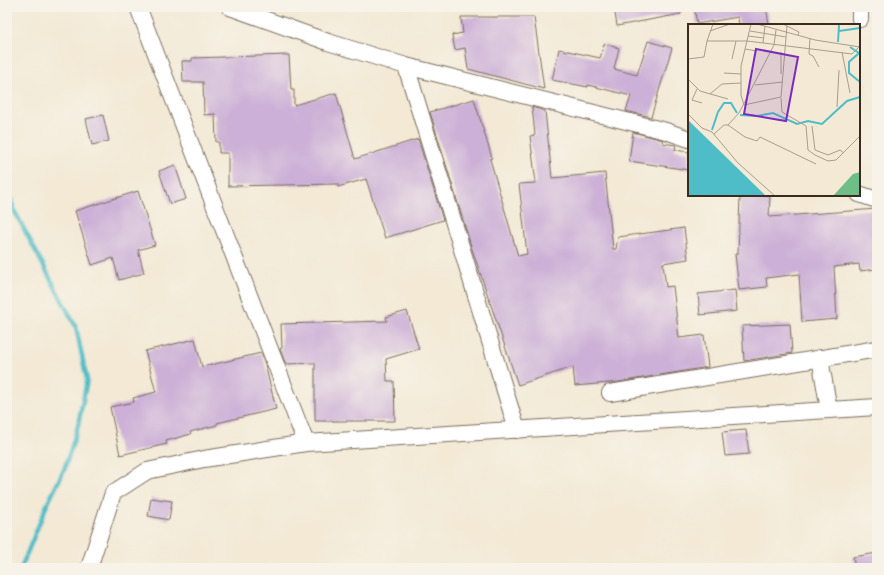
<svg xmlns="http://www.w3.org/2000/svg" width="884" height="575" viewBox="0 0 884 575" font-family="'Architects Daughter',sans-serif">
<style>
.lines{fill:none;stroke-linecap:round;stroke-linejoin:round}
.stream{stroke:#4fbdc7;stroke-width:4.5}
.building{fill:#ccb0d7}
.street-casing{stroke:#7b6d5e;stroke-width:18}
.street{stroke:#fff;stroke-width:16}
.inset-river{fill:none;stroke:#4fbdc7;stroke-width:2}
.inset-road{fill:none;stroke:#a99d8c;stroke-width:1}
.view{fill:#7b2cbf;fill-opacity:0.15;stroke:#7b2cbf;stroke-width:2}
.inset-edge{fill:none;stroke:#3b2a1e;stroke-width:2}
</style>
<rect width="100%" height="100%" fill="#f7f3e8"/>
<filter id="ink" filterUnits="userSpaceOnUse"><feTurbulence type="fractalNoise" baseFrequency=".025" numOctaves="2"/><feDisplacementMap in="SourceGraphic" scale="8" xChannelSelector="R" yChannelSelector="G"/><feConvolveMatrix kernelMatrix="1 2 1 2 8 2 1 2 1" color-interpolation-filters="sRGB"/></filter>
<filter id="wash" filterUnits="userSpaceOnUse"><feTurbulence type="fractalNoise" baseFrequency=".012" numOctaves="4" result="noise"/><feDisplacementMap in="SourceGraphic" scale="16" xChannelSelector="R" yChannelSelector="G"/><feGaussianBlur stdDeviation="0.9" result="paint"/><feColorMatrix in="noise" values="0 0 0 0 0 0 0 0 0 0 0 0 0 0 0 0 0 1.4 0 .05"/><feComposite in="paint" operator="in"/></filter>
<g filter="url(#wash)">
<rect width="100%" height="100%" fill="#f3e9d5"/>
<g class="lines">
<path class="stream" d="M7,188L15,212L76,327L87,380L77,430L64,470L46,507L21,568"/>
</g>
<g id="blocks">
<path class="building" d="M614,7H680L681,14L617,26Z
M694,7H766L769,24L739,25L738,17L697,24Z
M461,17H534L544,89L468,69L465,48L455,50L452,35L463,33Z
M648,41L672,48L651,117L626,111L631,96L588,85V87L552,80L559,49L600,58L604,44L619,48L614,69L637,75Z
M289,55L291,90H294V105L336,93L355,159L418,139L443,220L385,238L366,179L338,187V184L228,186V153H219V142H216L215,114L204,115L203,82H183L182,61H192V58Z
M474,99L492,158L490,159L518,256L527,254L519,184L536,183L530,136L535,135L532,107L545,111L552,178L605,173L613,249H616L618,237L684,228L688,259L663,263L666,287L673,286L679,338L704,335L708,367L619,382L575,386L573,367L518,385L471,246L430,112Z
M103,115L109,141L92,145L86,119Z
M633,132L663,140L662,143L676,145L675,150L689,152V170L629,161Z
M175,165L186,199L170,204L159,171Z
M138,191L155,245L138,250L144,273L119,280L113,258L92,265L75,211Z
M740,195H770L769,217L877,209V269L860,271L859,264L834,267L837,319L802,322L799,274L766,278L767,287L739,290L735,254H738Z
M735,290L737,311L700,315L698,294Z
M407,311L419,349L386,359L387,381H394L395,421H315V363L286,364L280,349L282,348L281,324L387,321L386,317Z
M790,324L792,353L744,361L742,326Z
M195,339L202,367L261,353L265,364L276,409L217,423V425L190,432L191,434L166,441L167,444L120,455L110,407L134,402L133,398L156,392L145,351Z
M746,430L749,454L725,456L722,432Z
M151,498L172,501L169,520L148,516Z
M877,553V568H855L853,557Z"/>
</g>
</g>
<g filter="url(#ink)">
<use href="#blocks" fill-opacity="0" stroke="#7b6d5e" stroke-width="1"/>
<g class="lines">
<defs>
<path id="street" d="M138,7L306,443L877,407
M230,7L328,42L406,66L666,131L689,139
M860,7V19
M406,66L517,430
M859,194L877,200
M820,358L829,410
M610,393L877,349
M89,568L113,493L147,471L204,459L306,443"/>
</defs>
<use href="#street" class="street-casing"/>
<use href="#street" class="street"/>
</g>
</g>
<g transform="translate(688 24)">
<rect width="172" height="172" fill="#f3e9d5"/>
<path d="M172,148V172H145L165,150Z" fill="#70be87"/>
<path d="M0,96L78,172H0Z" fill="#4fbdc7"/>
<path class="inset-river" d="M151,7L172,4M150,18L151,1M162,23L171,29L161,38V49L172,58M52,91L69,92L85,89L109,100L120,97L134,100L159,77L172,73M24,106L30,88L36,79H43L49,89"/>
<path class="inset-road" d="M63,0L53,42V71L56,81L93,73L99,2M69,0L127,16L172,23M95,0L111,8L110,11M22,7L42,0M62,7L98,13M60,12L76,14M122,14L121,30L125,32L131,43M19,17L25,0M75,19L77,2M57,25L69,27M154,28L162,69M0,35L16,33L19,17H59L164,30L171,23M44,35L48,17M36,49L53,50M93,50V28M0,55L12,67L40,75M67,61L95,58M9,65L4,76L14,79M22,70L34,60L53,59M93,74L94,88L118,102L120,126L127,131L140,137L148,136L172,112M149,83L151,46M0,90L14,104L24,108L50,139L87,172M40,101L57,113L69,117L72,113L128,140M124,102L127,126L140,131L152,126L156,129M26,110L36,101H40L51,89L86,21L88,6"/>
<path class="view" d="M68,25L110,33L98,97L56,90Z"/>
<rect width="172" height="172" class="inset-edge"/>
</g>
<rect width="884" height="575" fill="none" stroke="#f7f3e8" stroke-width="24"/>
</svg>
